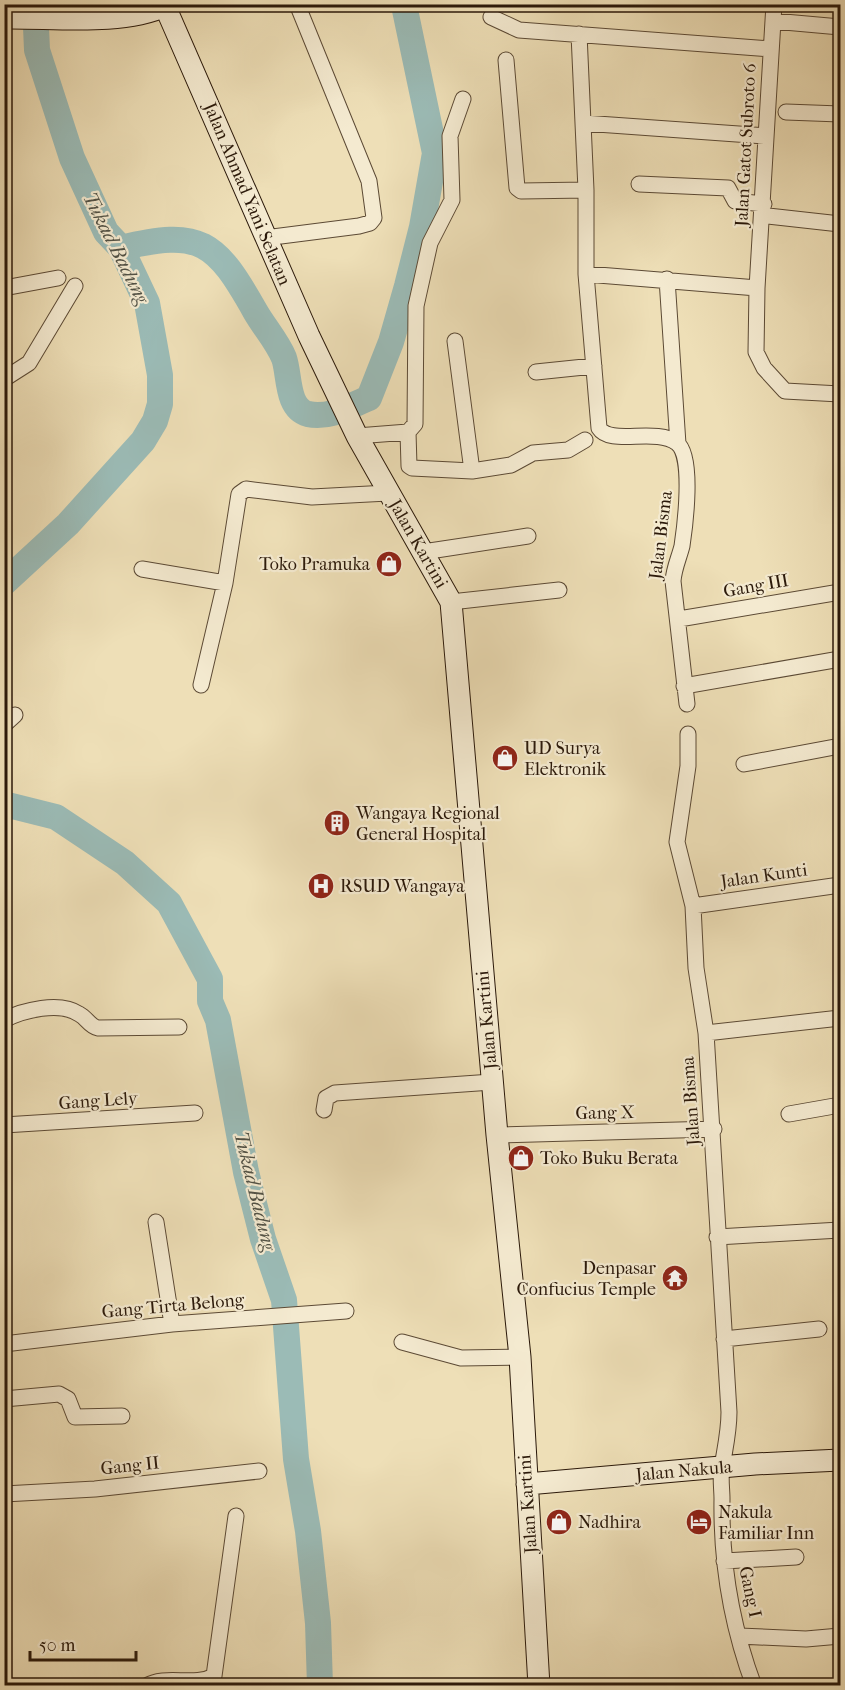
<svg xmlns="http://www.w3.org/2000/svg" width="845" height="1690" viewBox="0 0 845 1690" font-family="'IM FELL French Canon',serif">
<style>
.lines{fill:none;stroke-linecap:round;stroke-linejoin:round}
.river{stroke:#9bbbb6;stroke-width:26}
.street-casing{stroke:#5c4a35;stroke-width:17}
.secondary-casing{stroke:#2b190a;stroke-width:23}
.street{stroke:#f4ead0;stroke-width:15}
.secondary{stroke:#f4ead0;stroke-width:21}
.labels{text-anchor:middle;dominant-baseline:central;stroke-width:4.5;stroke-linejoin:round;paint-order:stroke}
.street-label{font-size:18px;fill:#2b190a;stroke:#f4ead0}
.poi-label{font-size:18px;fill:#2b190a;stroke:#f4ead0;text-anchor:start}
.water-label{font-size:20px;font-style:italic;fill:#525246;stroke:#f4ead0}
</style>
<rect width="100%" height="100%" fill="#eedfb7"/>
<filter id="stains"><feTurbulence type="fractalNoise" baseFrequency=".00333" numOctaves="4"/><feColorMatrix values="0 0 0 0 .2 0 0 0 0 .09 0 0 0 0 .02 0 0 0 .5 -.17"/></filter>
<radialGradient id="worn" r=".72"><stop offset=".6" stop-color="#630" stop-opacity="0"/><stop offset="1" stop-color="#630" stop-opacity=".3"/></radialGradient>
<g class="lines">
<path class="river" d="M121,248C201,228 216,242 255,311C264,327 277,341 284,358C290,375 286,408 308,414C329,419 350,406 369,398L391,342L407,286L422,227L435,153L405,10L408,4
M4,583L68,524L143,441L155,421L160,404V375L147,303L121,248L106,232L72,158L37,50L35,4
M4,804L56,817L125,863L169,903L210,979V1001L218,1020L246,1172L263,1239L284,1300L296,1459L308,1531L318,1623L320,1686"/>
<defs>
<path id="street" d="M774,4L757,288L756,352L764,368L785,391L840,394
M491,17L519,30L771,49
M773,21L840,27
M579,34L586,190V274L599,428C610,446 656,427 677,443C694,456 685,526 682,546C679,558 674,568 673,581L687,704
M506,60L517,188L521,191L586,190
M786,112L840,114
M583,123L766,136
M639,184L728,188L735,201L764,204
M768,216L840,224
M265,238L359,226L370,223L374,218L369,181L297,4
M586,274L757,288
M667,279L678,444
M4,288L58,278
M455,341L472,471
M536,372L594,366
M4,379L29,363L75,286
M408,432L409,466L412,468L472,471L511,465L533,453L568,450L585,440
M357,436L408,432L415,424L416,306L430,243L452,200L450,136L463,99
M423,552L528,536
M142,569L225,583L239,494L246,489L312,497L388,493
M451,602L559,590
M679,619L840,592
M201,685L225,583
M684,686L840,659
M4,725L15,715
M688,734V766L677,842L693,906L696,968L706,1033L729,1412C729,1432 725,1448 722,1467C720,1477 722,1489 722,1499C721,1562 732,1627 754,1686
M744,764L840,746
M693,906L840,885
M4,1020C23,1010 60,1001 79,1014C87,1018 89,1026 98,1028L179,1027
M706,1033L840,1018
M324,1110L326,1098L335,1093L492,1082
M789,1114L840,1105
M4,1125L195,1113
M497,1135L714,1129
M156,1222L172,1324
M717,1237L840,1230
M724,1339L819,1329
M402,1342L461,1358L520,1357
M4,1344L172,1324L346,1311
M4,1399L59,1394L68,1399L75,1417L122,1416
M4,1494L95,1489L259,1471
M724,1561L796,1557
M739,1636L806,1639L840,1636
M146,1686C166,1674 194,1687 214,1676L236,1516"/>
<path id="secondary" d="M164,4L309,336L357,436L451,602L497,1135L520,1357L539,1686
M4,18C53,17 121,26 165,6
M527,1484L755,1464L840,1460"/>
</defs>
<use href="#street" class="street-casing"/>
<use href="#secondary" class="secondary-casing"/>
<use href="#street" class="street"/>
<use href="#secondary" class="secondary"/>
</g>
<defs>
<symbol id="shop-disc" viewBox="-11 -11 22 22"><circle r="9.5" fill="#8f2418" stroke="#f4ead0"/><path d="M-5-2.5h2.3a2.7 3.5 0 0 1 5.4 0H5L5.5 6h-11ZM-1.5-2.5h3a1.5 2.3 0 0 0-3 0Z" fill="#fff"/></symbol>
<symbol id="building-disc" viewBox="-11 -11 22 22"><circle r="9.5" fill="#8f2418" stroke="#f4ead0"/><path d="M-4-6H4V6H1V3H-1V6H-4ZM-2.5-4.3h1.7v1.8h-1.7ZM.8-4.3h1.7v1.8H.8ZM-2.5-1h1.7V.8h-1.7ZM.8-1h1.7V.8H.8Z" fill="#fff"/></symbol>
<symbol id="hospital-disc" viewBox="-11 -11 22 22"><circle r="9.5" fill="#8f2418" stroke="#f4ead0"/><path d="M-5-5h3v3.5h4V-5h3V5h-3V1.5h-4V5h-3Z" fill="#fff"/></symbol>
<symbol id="temple-disc" viewBox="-11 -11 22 22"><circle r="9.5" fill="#8f2418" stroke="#f4ead0"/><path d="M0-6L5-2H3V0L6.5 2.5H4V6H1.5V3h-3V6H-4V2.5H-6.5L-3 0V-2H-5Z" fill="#fff"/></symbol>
<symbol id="hotel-disc" viewBox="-11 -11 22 22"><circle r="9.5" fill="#8f2418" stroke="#f4ead0"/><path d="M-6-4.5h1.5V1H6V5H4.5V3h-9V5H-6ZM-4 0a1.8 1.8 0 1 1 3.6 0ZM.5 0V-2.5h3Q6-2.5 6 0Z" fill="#fff"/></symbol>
</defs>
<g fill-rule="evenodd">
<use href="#shop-disc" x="374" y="549" width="30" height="30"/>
<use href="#shop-disc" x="490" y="743" width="30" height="30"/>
<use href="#building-disc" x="322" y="808" width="30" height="30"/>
<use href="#hospital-disc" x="306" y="871" width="30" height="30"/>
<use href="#shop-disc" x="506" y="1143" width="30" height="30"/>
<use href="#temple-disc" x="660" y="1263" width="30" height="30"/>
<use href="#shop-disc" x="544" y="1507" width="30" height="30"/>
<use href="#hotel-disc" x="684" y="1507" width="30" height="30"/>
</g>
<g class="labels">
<g class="street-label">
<text transform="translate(746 145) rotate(-87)">Jalan Gatot Subroto 6</text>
<text transform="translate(247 194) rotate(67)">Jalan Ahmad Yani Selatan</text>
<text transform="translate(661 535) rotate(-83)">Jalan Bisma</text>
<text transform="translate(418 544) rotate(60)">Jalan Kartini</text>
<text transform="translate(756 586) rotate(-10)">Gang III</text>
<text transform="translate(764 876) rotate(-8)">Jalan Kunti</text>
<text transform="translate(487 1020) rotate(-95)">Jalan Kartini</text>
<text transform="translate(98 1101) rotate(-4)">Gang Lely</text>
<text transform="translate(691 1101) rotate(-94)">Jalan Bisma</text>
<text transform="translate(605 1113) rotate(-1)">Gang X</text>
<text transform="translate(173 1306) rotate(-5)">Gang Tirta Belong</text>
<text transform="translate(130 1466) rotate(-6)">Gang II</text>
<text transform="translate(684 1471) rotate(-5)">Jalan Nakula</text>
<text transform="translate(528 1504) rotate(-94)">Jalan Kartini</text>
<text transform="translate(750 1592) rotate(78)">Gang I</text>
</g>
<g class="poi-label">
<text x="370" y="564" text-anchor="end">Toko Pramuka</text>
<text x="524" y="748">UD Surya<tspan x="524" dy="21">Elektronik</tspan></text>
<text x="356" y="813">Wangaya Regional<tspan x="356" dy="21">General Hospital</tspan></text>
<text x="340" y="886">RSUD Wangaya</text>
<text x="540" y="1158">Toko Buku Berata</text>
<text x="656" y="1268" text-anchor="end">Denpasar<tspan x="656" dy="21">Confucius Temple</tspan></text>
<text x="718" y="1512">Nakula<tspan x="718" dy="21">Familiar Inn</tspan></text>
<text x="578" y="1522">Nadhira</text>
</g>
<g class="water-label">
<text transform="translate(116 248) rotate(63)">Tukad Badung</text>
<text transform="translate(255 1191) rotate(76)">Tukad Badung</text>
</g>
</g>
<rect width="845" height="1690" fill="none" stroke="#eedfb7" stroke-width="24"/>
<rect x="6" y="6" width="833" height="1678" fill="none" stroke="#2b190a" stroke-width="3"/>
<rect x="12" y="12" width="821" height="1666" fill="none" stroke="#2b190a" stroke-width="1.5"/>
<path d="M30 1651v9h106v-9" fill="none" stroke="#2b190a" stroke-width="3"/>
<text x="39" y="1651" font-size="18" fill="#2b190a" stroke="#f4ead0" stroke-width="4.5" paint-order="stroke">50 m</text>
<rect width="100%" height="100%" filter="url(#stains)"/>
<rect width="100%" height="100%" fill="url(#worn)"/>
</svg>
